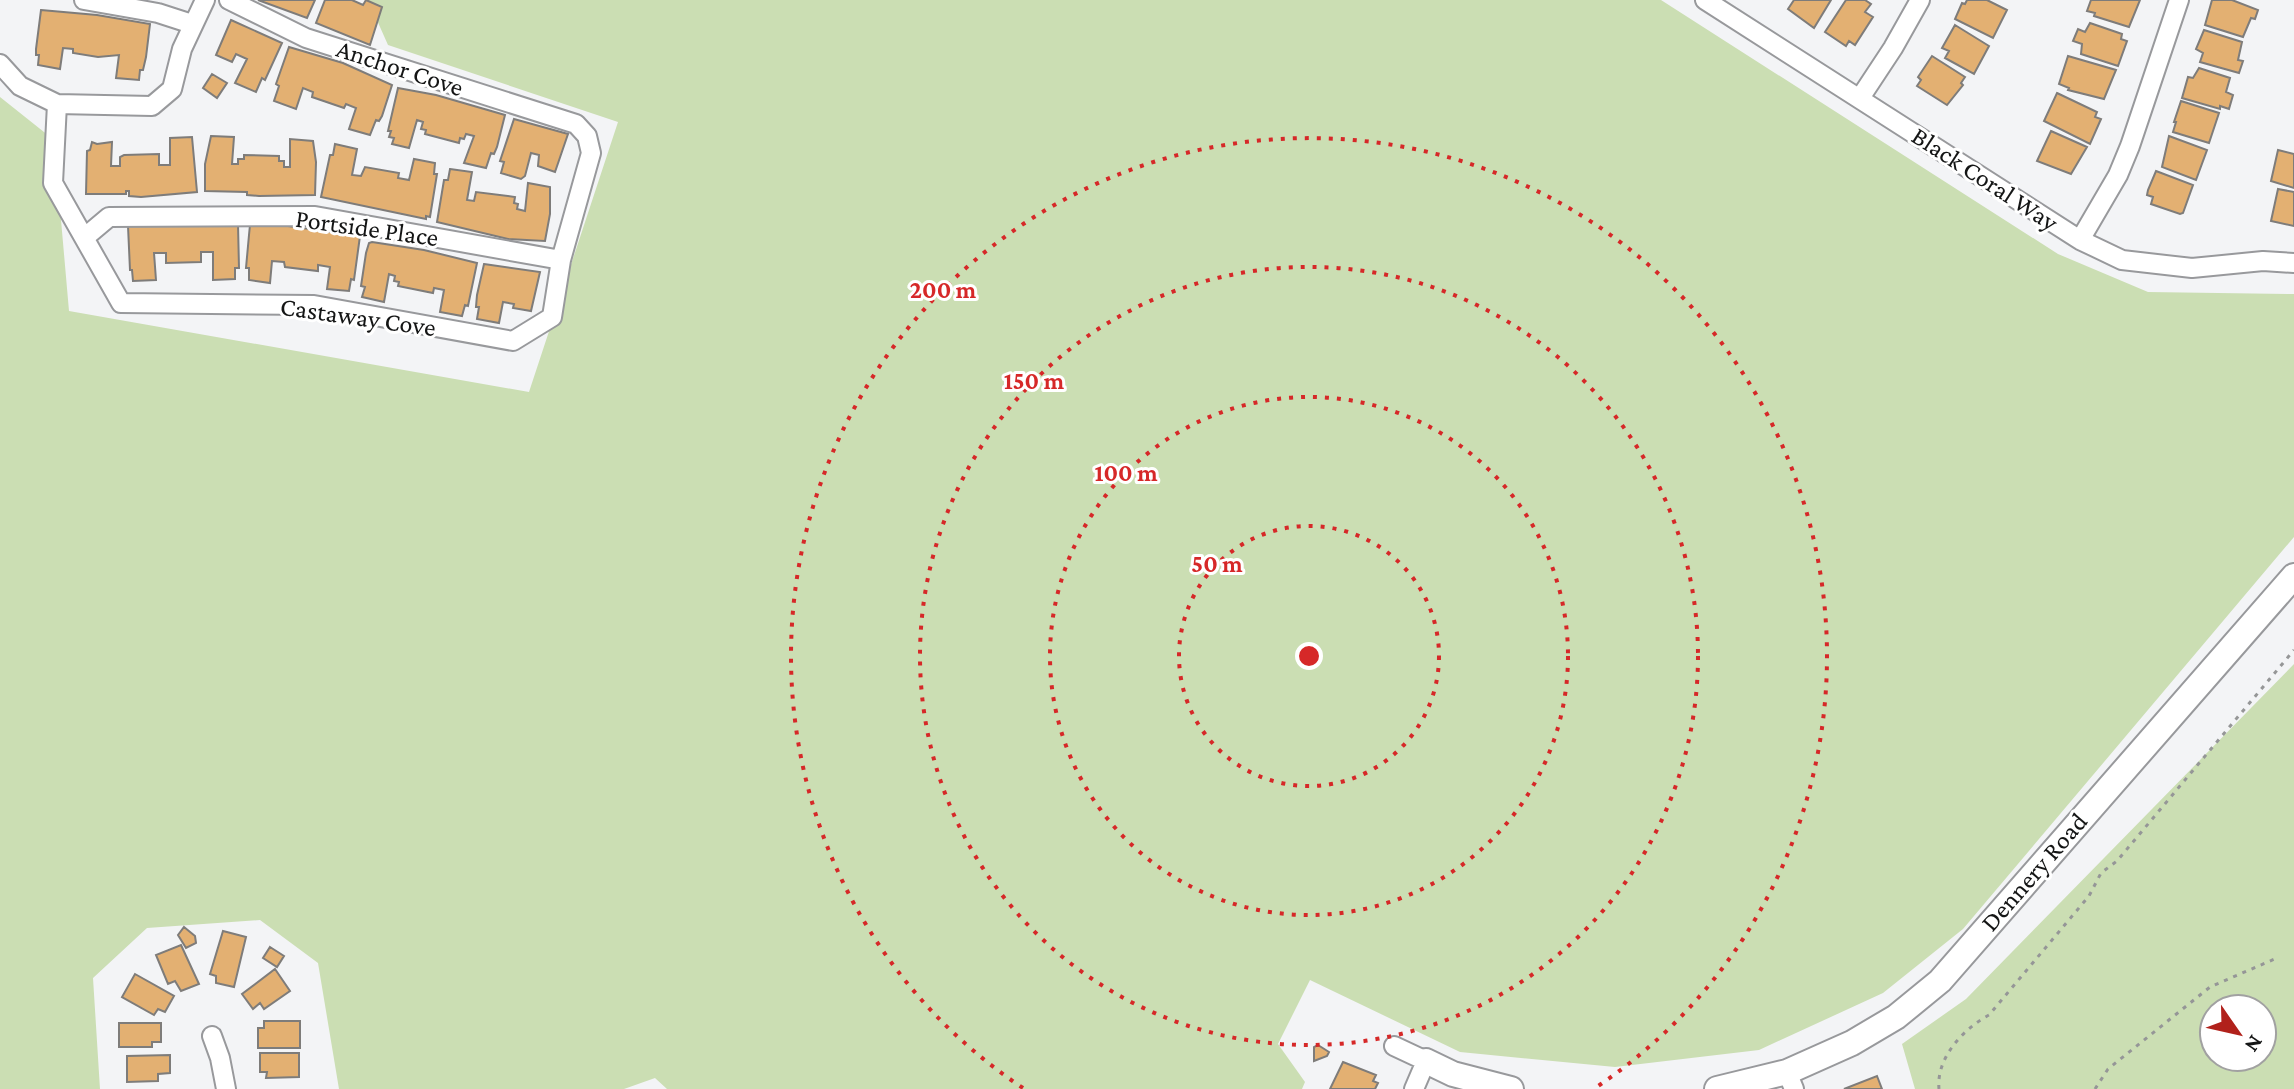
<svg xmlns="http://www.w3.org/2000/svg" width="2294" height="1089" viewBox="0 0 2294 1089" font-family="'Crimson Pro',serif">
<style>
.green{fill:#cbdeb3;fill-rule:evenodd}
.building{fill:#e3b072;stroke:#7e7c7a;stroke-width:2}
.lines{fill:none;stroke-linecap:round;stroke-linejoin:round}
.street-casing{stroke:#98999c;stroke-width:22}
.secondary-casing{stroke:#98999c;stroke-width:28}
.path{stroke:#959697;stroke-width:3;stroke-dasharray:4 6;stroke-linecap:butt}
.street{stroke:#fff;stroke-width:18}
.secondary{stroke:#fff;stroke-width:24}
.ring{fill:none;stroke:#d62828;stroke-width:4;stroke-dasharray:4 8}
.labels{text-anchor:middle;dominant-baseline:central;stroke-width:6;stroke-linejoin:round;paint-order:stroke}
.street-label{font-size:26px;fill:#141515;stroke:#fff}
.centre{fill:#d62828;stroke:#fff;stroke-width:4}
.ring-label{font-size:24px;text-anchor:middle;font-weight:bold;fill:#d62828;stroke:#fff;stroke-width:6;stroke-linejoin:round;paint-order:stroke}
</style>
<rect width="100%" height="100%" fill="#f3f4f6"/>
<path class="green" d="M368,0H1661L2058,254L2148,292L2294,294V537L1963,929L1883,993L1759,1050L1615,1067L1460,1052L1310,980L1278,1044L1305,1082L1302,1089H667L655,1078L624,1089H339L318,963L260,920L147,928L93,978L100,1089H0V97L54,140L69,311L529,392L618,122L388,45Z
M2294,664V1089H1915L1902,1044L1966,999ZM2214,1009H2262V1057H2214Z"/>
<path class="building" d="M258,0H315L307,18Z
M325,0H352L363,5L366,0L382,7L370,45L316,23Z
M1794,0H1831L1814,28L1788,9Z
M1846,0H1865L1871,4L1865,12L1873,17L1855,45L1849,41L1846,46L1825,32Z
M1967,0H1987L2007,10L1993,38L1955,19L1962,3L1965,4Z
M2091,0H2140L2129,27L2094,16L2095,13L2087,11Z
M2212,0H2232L2258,10L2255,19L2251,18L2243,37L2205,25Z
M41,10L97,15L150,24L146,57L143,70H140L139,80L116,78L119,55L98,57L73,53V49L63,48L60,69L38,65L39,55H36V49Z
M231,20L282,43L265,80L262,78L256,92L235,83L247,59L236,54L232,62L216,55Z
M2090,23L2122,34L2121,39L2127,41L2118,66L2081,54L2082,44L2073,41L2078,29L2085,32Z
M1955,25L1989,46L1974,74L1945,58L1949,51L1942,48Z
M2204,30L2242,42L2238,60L2243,61L2239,73L2200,62L2203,53L2196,49Z
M289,47L343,63L392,85L382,116L379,121L376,120L370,135L349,129L356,108L346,104L344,108L312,97L313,92L303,88L296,109L274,101L279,86L276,84Z
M1932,56L1965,77L1961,83L1963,85L1947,105L1917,86L1921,80L1918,77Z
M2068,56L2116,70L2104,99L2068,90L2069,88L2059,84Z
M2199,68L2230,78L2226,92L2233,95L2229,109L2220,106V109L2182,98L2188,77L2193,78Z
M212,74L227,83L217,98L203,88Z
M398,88L436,95L505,115L497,147L494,154L491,153L486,168L464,163L474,136L466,134L464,139L460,138L459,143L425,134L426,130L421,129L423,122L417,120L409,148L392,144L394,138L389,137L391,131H388Z
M2057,93L2097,112L2095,117L2101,119L2090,144L2044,121Z
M2181,101L2219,113L2209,143L2173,132L2176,122H2174Z
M514,119L568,134L555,172L538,166L539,155L531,153L525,176L521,179L501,173L504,162L500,161Z
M2051,131L2087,147L2071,174L2037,161Z
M211,136L234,137L232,164H238V159H244V155L279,156V161H284V167H290V139L313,141L316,162L315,195L259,196L247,195V192L205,191V164Z
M2169,136L2207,150L2196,180L2162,167Z
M192,137L197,192L141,197L129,196V191H126V194H86L87,151L90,150L92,142L97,144L112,142L111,166H120V157L124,155L159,154V165H170V138Z
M335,144L357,149L352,175L361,176L365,167L399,173L398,178L409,180L414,159L435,163L434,174H437L430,217L426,216V219L321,197L330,155H333Z
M2278,150L2294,154V188L2271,181Z
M450,169L472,172L467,200L474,201L476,192L515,197L514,203L518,204L517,209L525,211L528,183L550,187V214L545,241L508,239L437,222L444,180H448Z
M2156,171L2193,185L2183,213L2180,214L2151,204L2153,197L2147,195L2148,190Z
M2278,189L2294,192V226L2271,221Z
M238,224L239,268H235V279L213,280V252H201V262L166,263V253H154L156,280L133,281L132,270H130L128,226Z
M254,224L288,226L360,236L354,280L351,279L349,291L327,289L330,267L318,265V271L285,267L284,262L272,261L270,283L249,280V268H246L249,235L250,225Z
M372,242L424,250L477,263L468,306L465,305L462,316L440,312L444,290L434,288L433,293L398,286L399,282L394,281L395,276L389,274L384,302L362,297L365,287L361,286L366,253L369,243Z
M484,264L540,272L531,311L513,308L514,304L503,302L499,323L477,319L479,307H476L477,295Z
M184,927L195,936L196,943L186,948L178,935Z
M223,931L246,937L234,987L216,983V976L210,974Z
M181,945L199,984L181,991L175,981L168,984L156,955Z
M270,947L284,956L277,967L263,958Z
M275,969L290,991L264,1009L260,1003L253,1009L242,994Z
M135,974L174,996L165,1012L158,1009L154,1015L122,997Z
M264,1021H300V1048H258V1028H264Z
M119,1023H161V1042H152V1047H119Z
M1318,1045L1329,1052L1327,1056L1314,1061V1047Z
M260,1053H299V1077L266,1078L267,1072H260Z
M170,1055V1073L158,1074V1081L127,1082V1056Z
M1343,1062L1376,1075L1373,1081L1378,1083L1375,1089H1330Z
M1877,1076L1882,1089H1844Z"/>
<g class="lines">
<defs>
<path id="street" d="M84,0L158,13L192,24
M1705,0L2080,240L2122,260L2192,268L2263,261L2294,263
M0,64L20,86L57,104L152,106L172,89L182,49L205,0
M1860,98L1893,48L1920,0
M57,104L53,183L121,303L314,305L513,341L552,317L561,260L591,153L587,136L576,124L306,38L229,0
M84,238L109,217L315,216L561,260
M2080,240L2118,175L2130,146L2179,0
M212,1036L220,1058L226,1089
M1394,1046L1426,1061L1414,1089
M1787,1072L1794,1089"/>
<path id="secondary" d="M1426,1061L1453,1074L1511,1089
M1717,1089L1787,1072L1852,1043L1896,1017L1940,981L2294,576"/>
</defs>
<use href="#street" class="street-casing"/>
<use href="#secondary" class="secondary-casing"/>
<path class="path" d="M1939,1089C1936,1058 1963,1029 1989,1015L2089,896L2101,873L2117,861L2294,650
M2095,1089L2108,1069L2210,987L2277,958"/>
<use href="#street" class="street"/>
<use href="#secondary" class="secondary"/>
</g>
<g class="ring">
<circle cx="1309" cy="656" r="130"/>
<circle cx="1309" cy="656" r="259"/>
<circle cx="1309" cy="656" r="389"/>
<path d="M1023 1088A518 518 0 1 1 1595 1088"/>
</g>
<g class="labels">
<g class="street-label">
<text transform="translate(400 68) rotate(18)">Anchor Cove</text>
<text transform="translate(1985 179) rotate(33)">Black Coral Way</text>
<text transform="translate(367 228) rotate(8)">Portside Place</text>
<text transform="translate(358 317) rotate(8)">Castaway Cove</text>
<text transform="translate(2034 872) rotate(-49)">Dennery Road</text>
</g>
</g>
<circle cx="1309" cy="656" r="12" class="centre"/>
<g class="ring-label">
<text x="943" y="298">200 m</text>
<text x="1034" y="389">150 m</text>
<text x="1126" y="481">100 m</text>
<text x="1217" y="572">50 m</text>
</g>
<g transform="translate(2238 1033) rotate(124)"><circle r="38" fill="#ffffff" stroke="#a1a1a1" stroke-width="2"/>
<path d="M0-6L14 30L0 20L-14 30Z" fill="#b1211b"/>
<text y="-12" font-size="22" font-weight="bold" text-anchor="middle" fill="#141515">N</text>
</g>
</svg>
